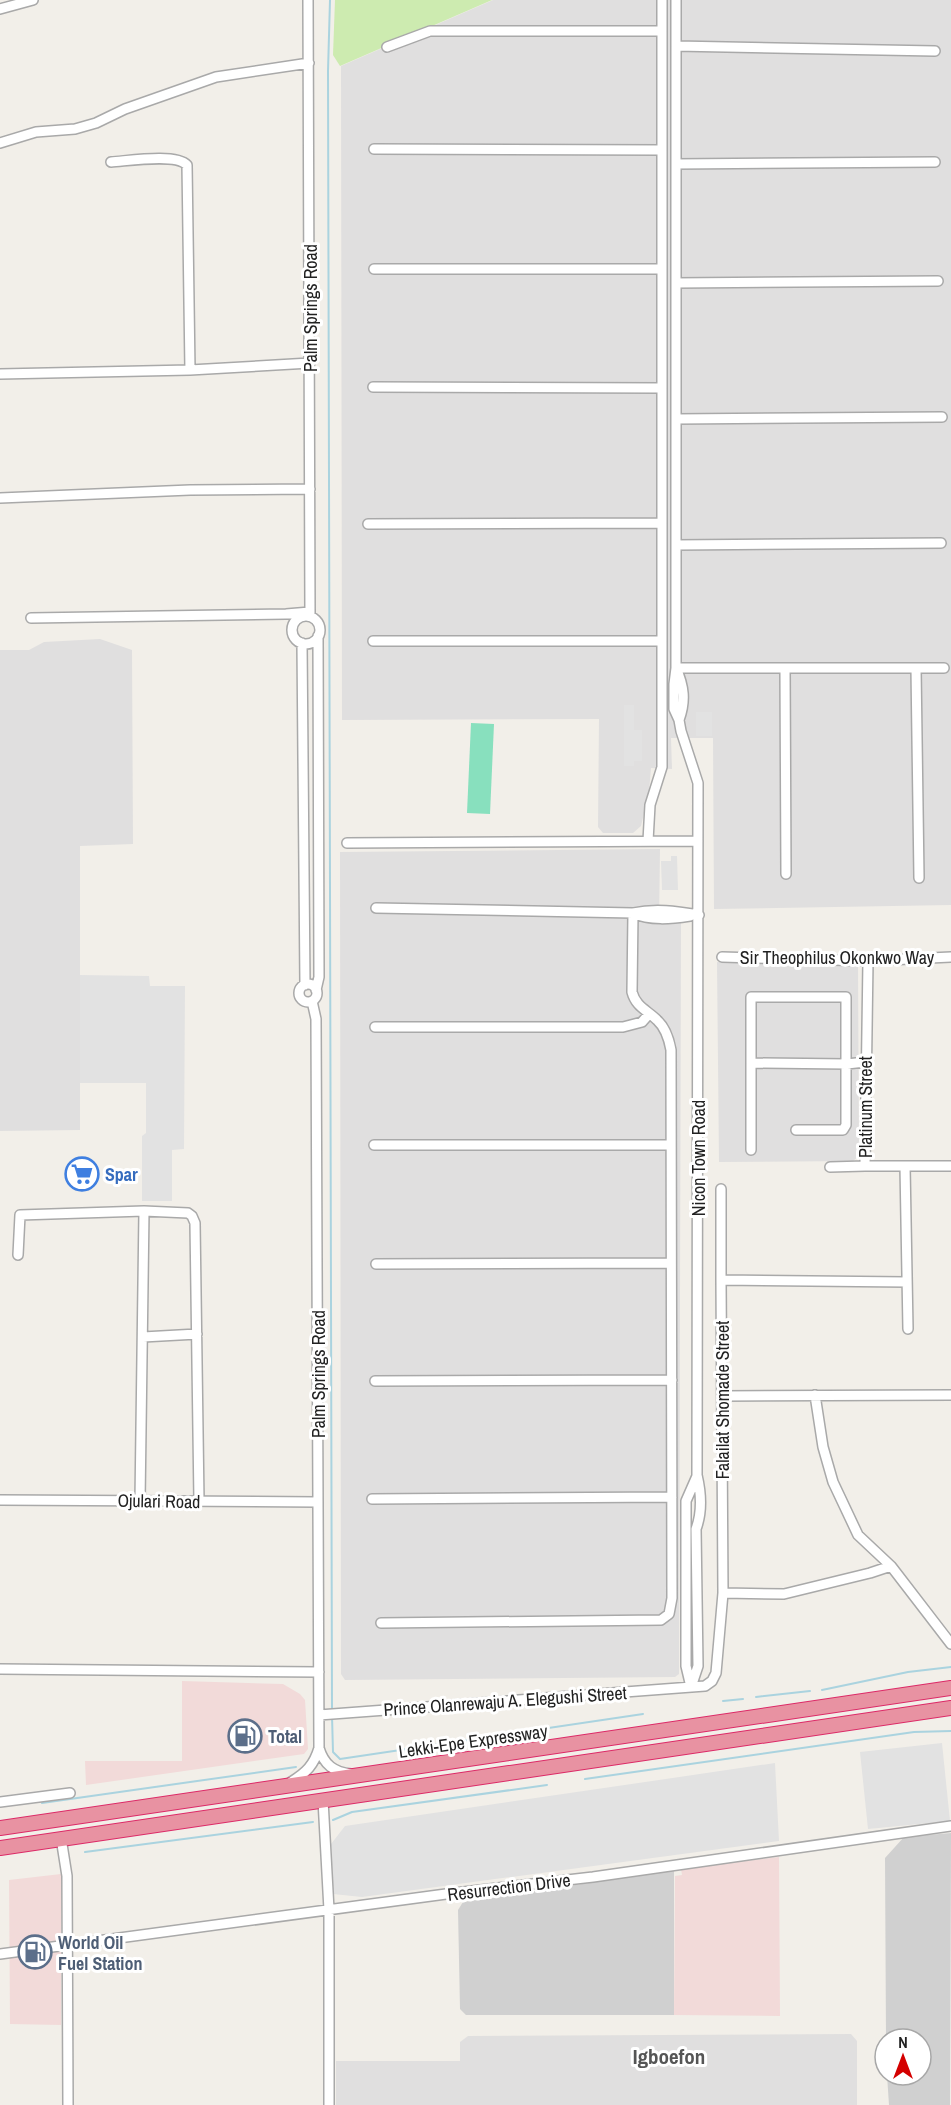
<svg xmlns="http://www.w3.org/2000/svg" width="951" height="2105" viewBox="0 0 951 2105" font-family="'Archivo Narrow',sans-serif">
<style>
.residential{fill:#e0dfdf}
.commercial{fill:#f2dad9}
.religious{fill:#d0d0d0}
.grass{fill:#cdebb0}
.pitch{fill:#88e0be}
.parking{fill:#e2e2e2}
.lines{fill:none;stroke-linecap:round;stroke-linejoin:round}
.stream{stroke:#aad3df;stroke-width:2}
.minor-casing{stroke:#a9a9a9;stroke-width:12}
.highway-casing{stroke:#dc2a67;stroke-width:16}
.minor{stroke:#fff;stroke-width:9}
.highway{stroke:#e892a2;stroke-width:14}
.labels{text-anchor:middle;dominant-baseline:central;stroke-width:6;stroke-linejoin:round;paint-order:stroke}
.street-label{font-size:18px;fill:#222;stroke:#fff}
.shop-label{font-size:18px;font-weight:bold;fill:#366cbe;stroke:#fff;text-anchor:start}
.service-label{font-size:18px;font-weight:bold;fill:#4e5e75;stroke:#fff;text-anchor:start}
.quarter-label{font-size:21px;font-weight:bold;fill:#555;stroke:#fff}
</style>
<rect width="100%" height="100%" fill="#f2efe9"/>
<path class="residential" d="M493,0H951V905L714,909L713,738H671L672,769L651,768L649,792L641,826L633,833H603L598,827L599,719L342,720L341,66Z
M100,639L132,650L133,844L80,846V1130L0,1131V650H29L44,642Z
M660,849L659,923H681L679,1674L675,1677L345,1680L341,1674L340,852Z
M717,962L858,963L859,1156L853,1161L719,1162Z
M851,2034L857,2041V2105H336V2061H460V2042L468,2036Z"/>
<path class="commercial" d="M182,1681L283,1684L300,1694L305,1700L308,1749L304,1754L86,1785L85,1761H182Z
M779,1857L780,2016L674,2015L675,1876L682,1875L681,1869Z
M61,1874V2025L10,2024L9,1880Z"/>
<path class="religious" d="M951,1833L950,2105H889L887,2075H921V2039H886L885,1858L904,1837Z
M674,1870V2015H466L460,2009L458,1910L463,1902Z"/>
<path class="grass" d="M335,0H492L340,66L333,55Z"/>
<path class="pitch" d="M471,723L494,724L490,814L467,813Z"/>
<path class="parking" d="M624,705H634V730H642V761H634V766H624Z
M696,712H712V736H696Z
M671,856H677L678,890H662L661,861H671Z
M80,975L149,976L150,986H185L184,1149L172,1150V1201H142V1136L146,1133V1083H80Z
M942,1743L950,1821L868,1829L860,1752Z
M775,1763L779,1841L362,1897L333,1894L331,1844L345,1826Z"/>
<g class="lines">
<path class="stream" d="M330,0L328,71L332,1710
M822,1690L908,1672L951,1667
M756,1697L810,1691
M723,1701L743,1699
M332,1716L333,1752L340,1759L643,1714
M585,1779L914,1732L951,1731
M42,1803L296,1767
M333,1820L352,1812L547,1785
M85,1852L313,1822"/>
<defs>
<path id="minor" d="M308,0L310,616
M676,0V668L674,684V709L679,720L681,731L698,783L697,1475C701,1492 702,1513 696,1529L698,1666L691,1687
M0,9L33,0
M676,46L935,51
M387,47L430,31H662
M0,143L36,132L75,129L96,123L125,109L216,77L309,63
M374,149L662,150
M111,162C128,161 176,153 187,165L190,370
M676,164L935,162
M374,269H662
M676,283L938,281
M0,374L190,370L310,363
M373,387L662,388
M676,419L942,417
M0,498L190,490L310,489
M368,524L662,523
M676,545L941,543
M292 630a14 14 0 1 1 28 0a14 14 0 1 1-28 0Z
M31,618L286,614L310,612
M373,641H662
M302,643L305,985
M676,668H944
M676,668C684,686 686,701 679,720
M785,668L786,874
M916,668L919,878
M648,841L650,805L662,767V0
M347,843L698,841
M376,908L633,913C655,908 676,911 699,915
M633,913C650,921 671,919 690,916
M722,957L868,961L951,957
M868,961L865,1166H951
M299 993a9 9 0 1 1 18 0a9 9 0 1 1-18 0Z
M316,990L319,977L318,636
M312,1001L316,1019L319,1748C324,1765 334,1772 351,1774
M375,1027H623L642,1022L649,1014
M751,1063L847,1064L865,1062
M374,1145H671
M751,1150V997H846V1125L843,1130H796
M905,1166L908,1329
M830,1167L865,1166
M144,1211L188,1213L192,1216L195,1223L199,1501
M18,1255L20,1215L144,1211L140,1501
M376,1264L671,1263
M721,1280V1189
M143,1337L197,1334
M375,1381L672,1380
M815,1395L823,1447L833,1482L858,1535L891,1566L951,1644
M723,1396L951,1395
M372,1499L672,1497
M0,1500L318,1502
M723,1593L784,1594L870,1573L891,1566
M381,1623L661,1620L669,1614L672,1598L671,1050C669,1039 666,1028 657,1020C647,1010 636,1007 632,992L633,913
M0,1669L319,1672
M691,1687L686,1666V1501L697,1476
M319,1715L705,1686L712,1681L716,1673L723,1593L721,1280L907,1282
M291,1782C306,1773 314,1765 319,1748
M323,1800L329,1910V2105
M0,1802L70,1793
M61,1838L67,1876L68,2105
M0,1954L446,1894L593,1877L951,1826"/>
<path id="highway" d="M0,1828L951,1688
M0,1848L951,1708"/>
</defs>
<use href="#minor" class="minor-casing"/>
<use href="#highway" class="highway-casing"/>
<use href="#minor" class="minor"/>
<use href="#highway" class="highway"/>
</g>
<defs>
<symbol id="supermarket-ring" viewBox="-11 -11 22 22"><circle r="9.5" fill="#fff" stroke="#3f7fe0" stroke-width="1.5"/><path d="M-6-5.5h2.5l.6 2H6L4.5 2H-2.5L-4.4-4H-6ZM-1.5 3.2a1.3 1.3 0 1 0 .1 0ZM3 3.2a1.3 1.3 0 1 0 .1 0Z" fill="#3f7fe0"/></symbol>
<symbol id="fuel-ring" viewBox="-11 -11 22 22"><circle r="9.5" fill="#fff" stroke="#5c6f8a" stroke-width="1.5"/><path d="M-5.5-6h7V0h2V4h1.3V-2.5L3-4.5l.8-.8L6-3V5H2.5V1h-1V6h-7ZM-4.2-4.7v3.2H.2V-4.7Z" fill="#5c6f8a"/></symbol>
</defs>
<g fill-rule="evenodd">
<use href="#supermarket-ring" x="63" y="1155" width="38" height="38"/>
<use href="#fuel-ring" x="226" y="1717" width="38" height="38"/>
<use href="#fuel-ring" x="16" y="1933" width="38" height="38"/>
</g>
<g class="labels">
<g class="street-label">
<text transform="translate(310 308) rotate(-90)">Palm Springs Road</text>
<text x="837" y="957">Sir Theophilus Okonkwo Way</text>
<text transform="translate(865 1107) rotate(-90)">Platinum Street</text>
<text transform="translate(698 1158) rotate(-90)">Nicon Town Road</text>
<text transform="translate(318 1374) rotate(-90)">Palm Springs Road</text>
<text transform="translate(722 1400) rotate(-90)">Falailat Shomade Street</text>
<text transform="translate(159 1501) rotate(1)">Ojulari Road</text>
<text transform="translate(505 1701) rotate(-4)">Prince Olanrewaju A. Elegushi Street</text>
<text transform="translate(473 1741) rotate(-8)">Lekki-Epe Expressway</text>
<text transform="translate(509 1887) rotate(-7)">Resurrection Drive</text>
</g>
<g class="shop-label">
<text x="105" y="1174">Spar</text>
</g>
<g class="service-label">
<text x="268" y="1736">Total</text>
<text x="58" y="1942">World Oil<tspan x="58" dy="21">Fuel Station</tspan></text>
</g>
<g class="quarter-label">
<text x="669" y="2056">Igboefon</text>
</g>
</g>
<g transform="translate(903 2057)"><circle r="28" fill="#ffffff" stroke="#a7a7a7" stroke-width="1.5"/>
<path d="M0-4.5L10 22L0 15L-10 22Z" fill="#d40000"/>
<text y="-9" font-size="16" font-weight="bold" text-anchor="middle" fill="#222222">N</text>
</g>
</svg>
